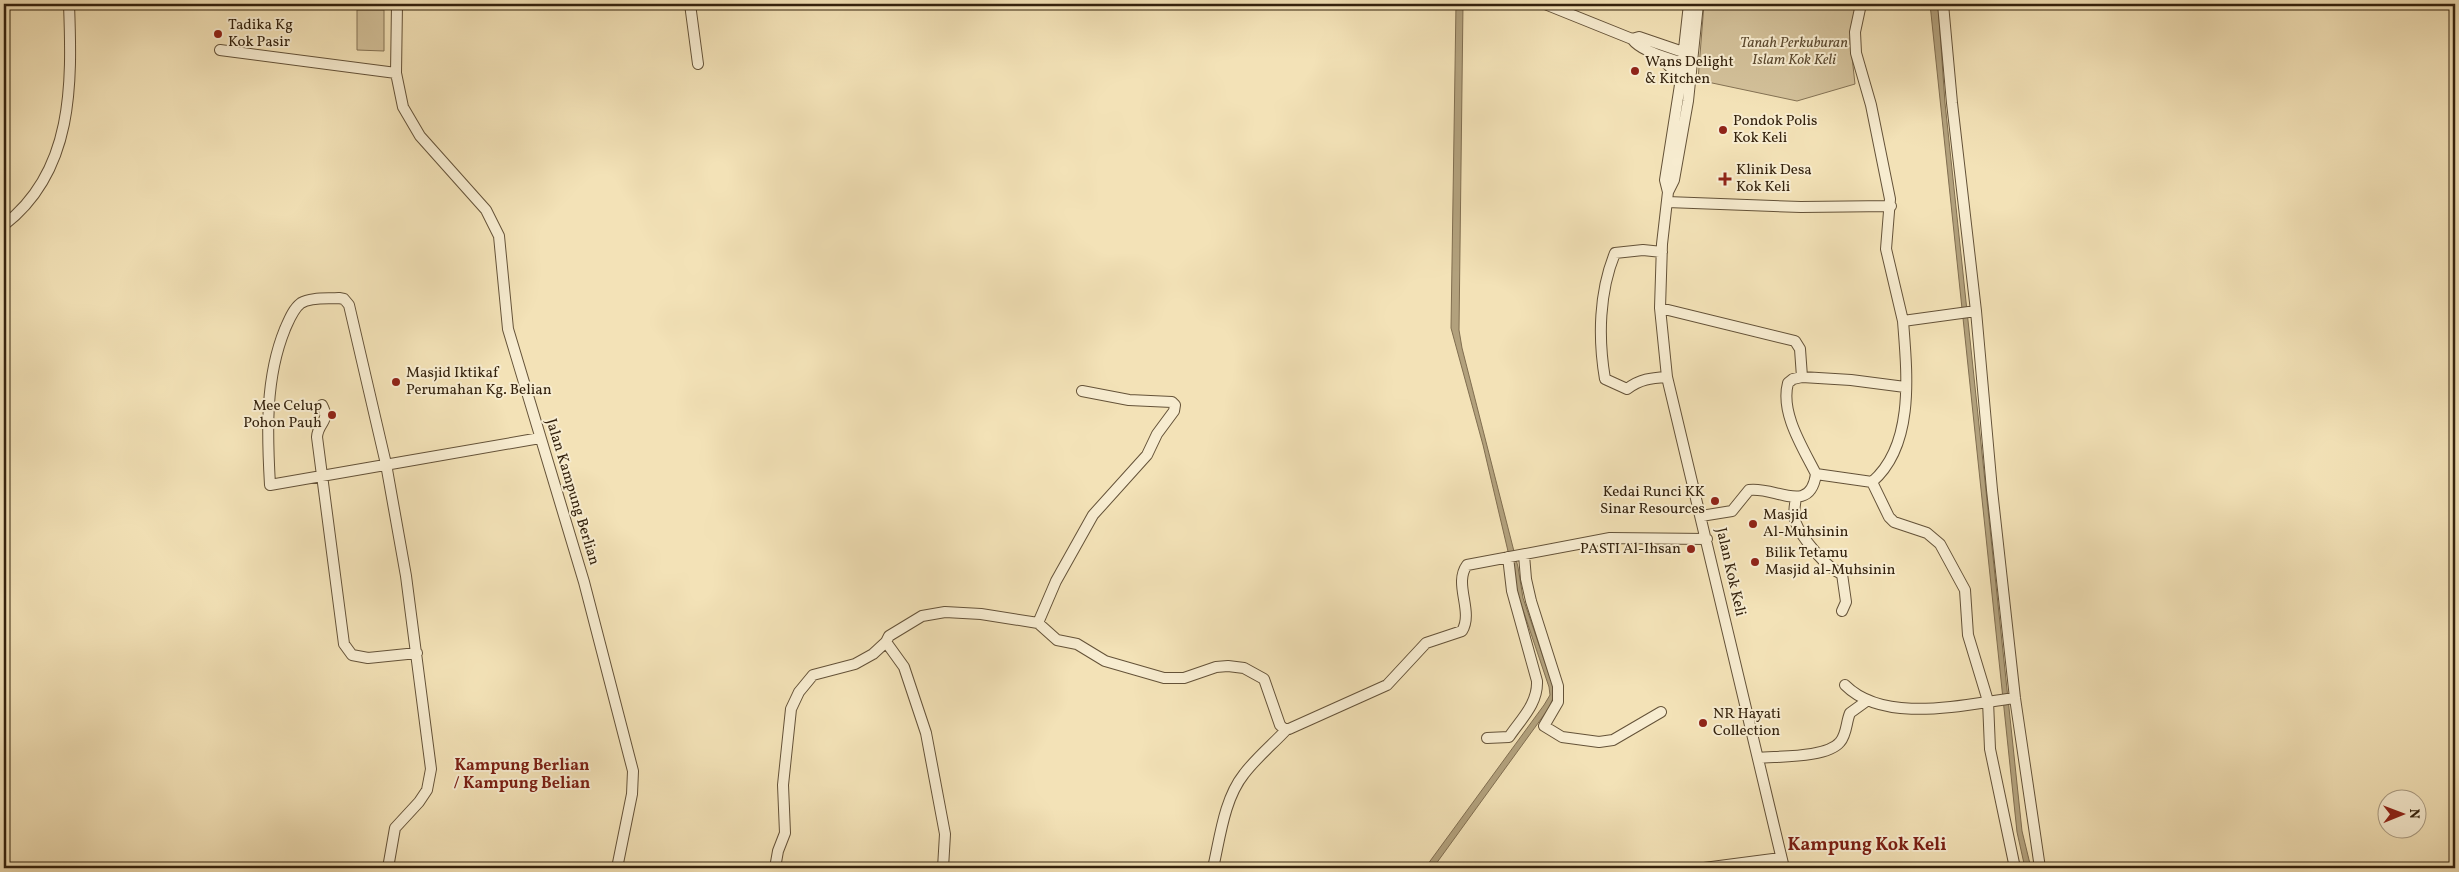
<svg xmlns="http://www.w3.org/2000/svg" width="2459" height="872" viewBox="0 0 2459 872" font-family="Vollkorn,serif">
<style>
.green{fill:#d3c19a;stroke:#847254}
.water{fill:#b2a17d;stroke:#806e50}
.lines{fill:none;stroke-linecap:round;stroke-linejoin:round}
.minor-casing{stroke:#645238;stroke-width:12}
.minor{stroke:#f7ecd0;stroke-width:10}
.poi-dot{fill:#8f2418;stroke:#f7ecd0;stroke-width:2}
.labels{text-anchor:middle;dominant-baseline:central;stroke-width:4;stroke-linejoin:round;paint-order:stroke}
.poi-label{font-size:15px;fill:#34220d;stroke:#f7ecd0;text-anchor:start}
.park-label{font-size:15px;font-style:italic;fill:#5c4a30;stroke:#f7ecd0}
.street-label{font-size:15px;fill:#34220d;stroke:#f7ecd0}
.neighbourhood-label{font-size:16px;font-weight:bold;fill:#7a1f14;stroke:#f7ecd0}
.quarter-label{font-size:18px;font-weight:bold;fill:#7a1f14;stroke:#f7ecd0}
</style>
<rect width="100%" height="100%" fill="#f3e2b7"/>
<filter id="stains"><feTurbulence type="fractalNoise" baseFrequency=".004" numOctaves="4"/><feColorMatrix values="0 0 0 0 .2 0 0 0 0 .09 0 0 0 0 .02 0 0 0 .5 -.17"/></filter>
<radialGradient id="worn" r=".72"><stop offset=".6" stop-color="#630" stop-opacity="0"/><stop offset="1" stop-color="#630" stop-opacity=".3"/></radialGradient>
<path class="green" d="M1704,4H1857L1850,39L1855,84L1797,101L1698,80Z
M357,10H384V51L357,50Z"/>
<path class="water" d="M1456,4H1463L1459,330L1462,348L1518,567L1523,598L1553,686V698L1549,708L1433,868H1425L1544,705L1550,695L1549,687L1519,598L1483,445L1451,328Z
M1930,4H1938L1945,103L2022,831L2031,868H2025L2017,832Z"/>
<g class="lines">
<defs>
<path id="minor" d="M397,4L396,73L403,107L420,136L486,210L499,236L508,329L584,582L633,771L632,794L617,868
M690,4L698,64
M1545,4L1632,39C1642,52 1666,57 1682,63L1685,60
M1698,4L1688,101L1674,180L1668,192L1662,244L1660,308L1667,377L1784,868
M1861,4L1855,32L1856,53L1871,105L1890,199L1886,249L1903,321L1976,311
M1943,4L1952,103L1976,311L1992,490L2015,698L2040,868
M1632,39L1639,37L1683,52L1685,56
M220,50L396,73
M1661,58L1671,68L1680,84
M1668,192L1665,180L1680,85L1689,4
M1667,202L1801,207L1891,206
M4,225C74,171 72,84 69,4
M1662,252L1643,250L1615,253C1599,292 1598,338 1605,379L1627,389C1640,379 1651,378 1667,377
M1660,308L1795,341L1800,349L1802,377L1851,380L1905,387
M322,405C331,422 318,422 317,437L344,644L352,655L368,658L417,653
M1816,474L1872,482
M1872,482L1889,517L1894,522L1927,533L1940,544L1965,590L1968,635L1988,701L1990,749L2015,868
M1872,482C1915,445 1907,373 1903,321
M1796,497C1795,505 1793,514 1795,521C1801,537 1826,568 1842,574L1846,602L1842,611
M1701,516L1732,511L1749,490C1775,486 1810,516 1816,474C1803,448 1780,413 1788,383L1793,379L1802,377
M1524,555L1526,579L1531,601L1558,686V702L1544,726L1562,737L1599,742L1613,740L1661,712
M1038,623L1056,581L1093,515L1147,455L1157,434L1174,411L1175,405L1172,402L1129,400L1082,391
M1845,685C1885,725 1965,704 2015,698
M1487,738L1509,737C1521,719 1538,704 1537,681L1512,591L1508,557
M1758,758C1778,756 1827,758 1840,742C1847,734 1846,722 1850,713L1868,700
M388,868L395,828L419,802L427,790L431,769L406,576L386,464L349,305L344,299L339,298C328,299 311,297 301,303C293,309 289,320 285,329C265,378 267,433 270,485C360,470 450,453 540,438
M775,868L778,851L785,833L783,785L791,709L799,692L813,675L855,664L873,654L886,642
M943,868L945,834L926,733L904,667L886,642L889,636L922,616L945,612L981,614L1038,623L1057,640L1077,644L1105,661L1164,678H1184L1216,667L1228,666L1244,668L1264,679L1280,725L1284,729H1289L1387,685L1426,643L1462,631C1474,611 1453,584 1467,565L1610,538L1707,539
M1213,868C1220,838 1224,799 1244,774C1256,758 1273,744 1286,730
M1669,868H1684
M1704,868L1781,858"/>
</defs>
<use href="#minor" class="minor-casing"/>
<use href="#minor" class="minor"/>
</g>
<g class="poi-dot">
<circle cx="218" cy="34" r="5"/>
<circle cx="1635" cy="71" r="5"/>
<circle cx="1723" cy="130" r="5"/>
<path d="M1722.5 171.5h5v5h5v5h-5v5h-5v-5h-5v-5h5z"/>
<circle cx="396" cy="382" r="5"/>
<circle cx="332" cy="415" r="5"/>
<circle cx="1715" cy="501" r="5"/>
<circle cx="1753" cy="524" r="5"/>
<circle cx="1691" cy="549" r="5"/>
<circle cx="1755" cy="562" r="5"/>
<circle cx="1703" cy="723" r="5"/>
</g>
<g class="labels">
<g class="poi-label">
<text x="228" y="25">Tadika Kg<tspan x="228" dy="17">Kok Pasir</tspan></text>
<text x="1645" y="62">Wans Delight<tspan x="1645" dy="17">&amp; Kitchen</tspan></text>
<text x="1733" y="121">Pondok Polis<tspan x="1733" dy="17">Kok Keli</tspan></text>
<text x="1736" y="170">Klinik Desa<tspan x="1736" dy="17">Kok Keli</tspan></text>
<text x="406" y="373">Masjid Iktikaf<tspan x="406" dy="17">Perumahan Kg. Belian</tspan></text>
<text x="322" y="406" text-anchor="end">Mee Celup<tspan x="322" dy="17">Pohon Pauh</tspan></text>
<text x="1705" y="492" text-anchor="end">Kedai Runci KK<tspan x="1705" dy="17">Sinar Resources</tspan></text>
<text x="1763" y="515">Masjid<tspan x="1763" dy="17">Al-Muhsinin</tspan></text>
<text x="1681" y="549" text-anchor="end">PASTI Al-Ihsan</text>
<text x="1765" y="553">Bilik Tetamu<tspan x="1765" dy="17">Masjid al-Muhsinin</tspan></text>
<text x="1713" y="714">NR Hayati<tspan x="1713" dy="17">Collection</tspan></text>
</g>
<g class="park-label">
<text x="1794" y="43">Tanah Perkuburan<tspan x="1794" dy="17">Islam Kok Keli</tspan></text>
</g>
<g class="street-label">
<text transform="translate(572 492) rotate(73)">Jalan Kampung Berlian</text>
<text transform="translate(1730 572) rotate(77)">Jalan Kok Keli</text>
</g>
<g class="neighbourhood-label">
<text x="522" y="766">Kampung Berlian<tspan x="522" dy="18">/ Kampung Belian</tspan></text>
</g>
<g class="quarter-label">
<text x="1867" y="845">Kampung Kok Keli</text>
</g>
</g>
<rect width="2459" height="872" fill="none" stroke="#f3e2b7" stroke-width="20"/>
<rect x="5" y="5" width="2449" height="862" fill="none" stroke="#34220d" stroke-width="2.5"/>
<rect x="10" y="10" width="2439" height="852" fill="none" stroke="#34220d"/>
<g transform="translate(2402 814) rotate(89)"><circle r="24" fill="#f7ecd0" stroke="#a99b82"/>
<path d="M0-4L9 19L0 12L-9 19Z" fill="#8f2418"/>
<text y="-8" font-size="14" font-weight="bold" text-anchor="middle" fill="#34220d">N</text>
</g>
<rect width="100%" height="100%" filter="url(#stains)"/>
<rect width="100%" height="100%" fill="url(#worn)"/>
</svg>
